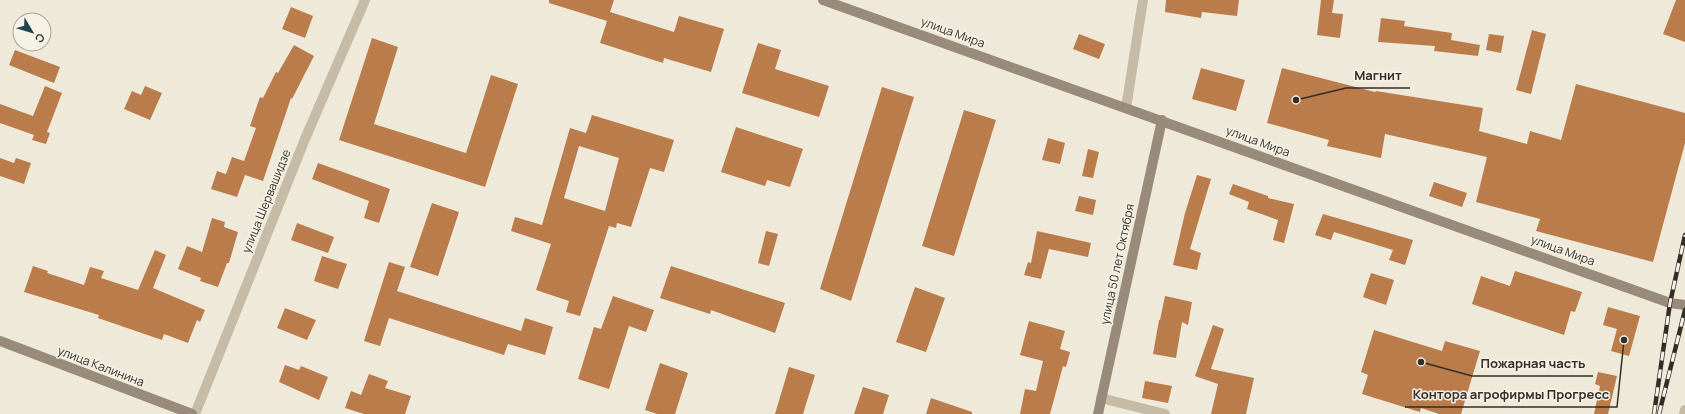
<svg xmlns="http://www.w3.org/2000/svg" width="1685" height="414" viewBox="0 0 1685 414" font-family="Manrope,sans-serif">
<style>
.building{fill:#bb7c4c;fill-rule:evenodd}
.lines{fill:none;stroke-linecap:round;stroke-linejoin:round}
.street{stroke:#c6bba7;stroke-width:10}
.secondary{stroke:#998b79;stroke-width:10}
.rail-casing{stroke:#332d27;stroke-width:4.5}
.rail{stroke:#f7f2e6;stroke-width:3;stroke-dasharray:9;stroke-linecap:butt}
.labels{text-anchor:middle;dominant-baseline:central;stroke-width:3;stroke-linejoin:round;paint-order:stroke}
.street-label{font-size:12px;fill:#332d27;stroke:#f7f2e6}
.leader{fill:none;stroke:#332d27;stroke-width:1.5}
.callout-dot{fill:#332d27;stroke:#f7f2e6;stroke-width:1.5}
.callout-label{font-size:13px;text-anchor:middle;font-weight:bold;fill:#332d27;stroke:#f7f2e6;stroke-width:3;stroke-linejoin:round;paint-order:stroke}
</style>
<rect width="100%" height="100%" fill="#efe9da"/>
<path class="building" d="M549,0H614L610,12L674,32L679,16L724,29L711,72L664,58L663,63L600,43L607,21L549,3Z
M1166,0H1239L1237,16L1202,12L1201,18L1165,12Z
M1321,0H1334L1332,13L1343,14L1340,38L1317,35Z
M1676,0H1685V42L1663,34Z
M291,7L313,16L305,38L282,29Z
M1381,18L1405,21L1404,26L1452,33L1451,40L1480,45L1478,56L1434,51L1435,46L1378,42Z
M1532,30L1546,34L1531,94L1516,90Z
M1079,34L1105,44L1099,59L1073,49Z
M1489,34L1504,36L1501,53L1486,50Z
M372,38L398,47L374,124L466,153L491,75L518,84L485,187L339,140Z
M758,43L781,50L775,69L829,86L819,117L742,93Z
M294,45L314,56L292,99L291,98L263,181L245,175L237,197L211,189L217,171L226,174L232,157L244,161L256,128L250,126L260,97L263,98L276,72L278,73Z
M15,50L60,67L54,83L9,65Z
M1201,68L1245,80L1236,111L1192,99Z
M1282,68L1375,92L1376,91L1483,108L1479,131L1527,144L1530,131L1561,140L1576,84L1685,113V143L1653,262L1536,231L1540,219L1476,202L1487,157L1385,134L1381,158L1327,146L1329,140L1267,123Z
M45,86L62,93L47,132L50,133L46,144L32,140L34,135L0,123V104L33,116Z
M145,86L162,93L150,120L124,109L132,91L141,95Z
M882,87L914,97L851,301L820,289Z
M964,110L996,120L954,256L922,246Z
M592,115L674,140L664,172L650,168L631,227L617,223L616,228L609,226L580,316L566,312L569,301L536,290L551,244L511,231L515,217L542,225L570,128L586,133ZM579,146L619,158L605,211L564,198Z
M736,127L803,149L790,187L767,180L765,186L721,172Z
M1048,138L1065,143L1060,164L1042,160Z
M1088,149L1099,152L1093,178L1082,176Z
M0,158L14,163L16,158L31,163L24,184L0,176Z
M318,163L390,189L379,223L364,218L369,201L312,179Z
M1197,175L1211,179L1190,249L1201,253L1197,270L1173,265L1185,213Z
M1434,182L1467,193L1462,207L1429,196Z
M1233,184L1268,196V198L1294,204L1284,243L1273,240L1278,220L1247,209L1249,202L1229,194Z
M1079,196L1096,200L1093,215L1075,211Z
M432,203L459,212L438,276L410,267Z
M1323,214L1413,240L1405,265L1389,260L1393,250L1334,232L1331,240L1315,235Z
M212,218L225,222L224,227L238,232L229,263H227L218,287L200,281L201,278L178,269L187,246L202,252Z
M297,223L334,237L328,253L291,240Z
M766,231L778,234L769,266L758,263Z
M1037,231L1091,243L1088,257L1049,249L1041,279L1024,275L1028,262L1031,263Z
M155,250L166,255L153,288L205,310L200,322L197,320L188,343L164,334L162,340L98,318L99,315L24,292L33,266L48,271L47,273L84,285L90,267L104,271L101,278L138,290Z
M322,256L347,264L338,289L314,281Z
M389,262L405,267L397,291L521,331L525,318L553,327L545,355L508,344L504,355L389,318L380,346L364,341Z
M671,266L785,303L775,333L711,310L710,314L660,298Z
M1515,271L1582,292L1575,312L1571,311L1564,335L1472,304L1481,276L1510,286Z
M1371,273L1394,280L1386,305L1363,297Z
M915,287L945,298L926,352L896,342Z
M613,296L654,310L646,332L629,326L609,389L578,379L594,327L601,329Z
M1165,296L1192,302L1188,325L1182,322L1176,358L1153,354L1159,320H1160Z
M1608,307L1640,316L1629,356L1611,351L1617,329L1603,325Z
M285,308L316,320L307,340L277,328Z
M1029,321L1065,331L1060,349L1070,352L1066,367L1063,366L1050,414H1020L1025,389L1036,391L1043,361L1020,355Z
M1213,325L1224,329L1211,369L1254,378L1246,414H1211L1218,384L1195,376Z
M1374,330L1442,351L1445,341L1480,351L1461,414H1439L1421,408L1420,412L1362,394L1368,375L1361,372Z
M660,363L688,373L675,414H657L645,410Z
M285,365L299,370L301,366L328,377L319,400L279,382Z
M789,367L815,375L803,414H775Z
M1598,372L1617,376L1608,414H1594L1600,386L1595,384Z
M369,374L388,381L385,388L411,396L405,414H364L345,408L351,391L361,395Z
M1145,381L1172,386L1168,403L1142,398Z
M863,387L889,395L883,414H854Z
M931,398L972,412V414H926Z"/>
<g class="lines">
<path class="street" d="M1126,108L1143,0
M1101,398L1165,414
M195,414L305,139L365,0
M1684,414L1685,410"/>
<path class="secondary" d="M823,0L1670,303L1685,305
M0,341L192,414
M1098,414L1162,120"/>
<defs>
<path id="rail" d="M1654,414L1670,303L1685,235
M1659,414L1685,310"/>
</defs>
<use href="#rail" class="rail-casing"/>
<use href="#rail" class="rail"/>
</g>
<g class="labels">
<g class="street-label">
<text transform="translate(953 32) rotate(20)">улица Мира</text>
<text transform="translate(1258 141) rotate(20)">улица Мира</text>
<text transform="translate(266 201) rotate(-68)">улица Шервашидзе</text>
<text transform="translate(1563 250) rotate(20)">улица Мира</text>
<text transform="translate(1117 264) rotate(-78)">улица 50 лет Октября</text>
<text transform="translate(101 366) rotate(21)">улица Калинина</text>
</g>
</g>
<path class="leader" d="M1296 100L1346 88H1410M1421 362L1472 376H1593M1624 340L1617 407H1405"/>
<g class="callout-dot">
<circle cx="1296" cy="100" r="4"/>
<circle cx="1421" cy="362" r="4"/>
<circle cx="1624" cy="340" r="4"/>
</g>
<g class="callout-label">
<text x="1378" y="80">Магнит</text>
<text x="1533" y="368">Пожарная часть</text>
<text x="1511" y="399">Контора агрофирмы Прогресс</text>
</g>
<g transform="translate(32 32) rotate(128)"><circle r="19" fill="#f7f2e6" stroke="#a9a39a"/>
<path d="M0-3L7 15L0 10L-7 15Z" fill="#204450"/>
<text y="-6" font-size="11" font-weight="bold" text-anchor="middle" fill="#332d27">С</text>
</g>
</svg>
